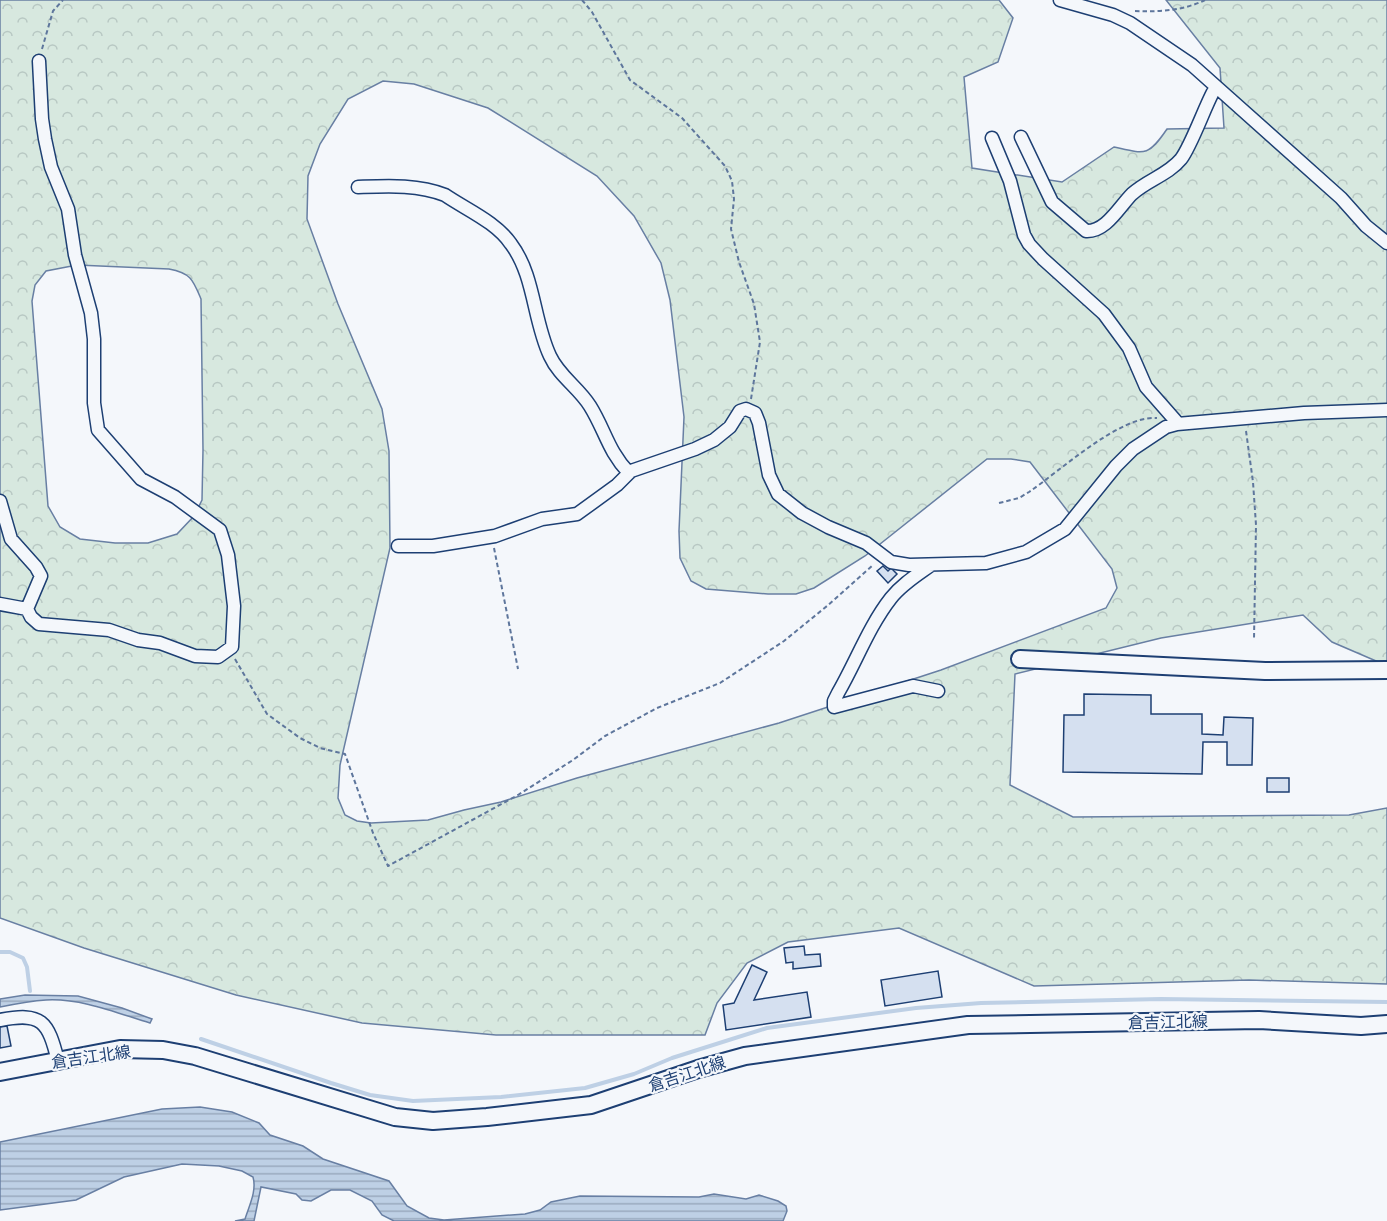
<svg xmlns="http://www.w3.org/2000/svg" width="1387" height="1221" viewBox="0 0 1387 1221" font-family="'Public Sans','Noto Sans JP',sans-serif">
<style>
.forest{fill:url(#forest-crowns);stroke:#687fa3;stroke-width:1.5;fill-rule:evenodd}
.water{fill:url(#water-rules);stroke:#687fa3;stroke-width:1.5}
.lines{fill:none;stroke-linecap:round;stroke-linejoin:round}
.stream{stroke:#bed0e5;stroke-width:4}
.building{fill:#d5e0f0;stroke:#1d3f73;stroke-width:1.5}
.street-casing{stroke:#1d3f73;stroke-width:15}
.secondary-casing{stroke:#1d3f73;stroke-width:20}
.path{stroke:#5e769c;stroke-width:2;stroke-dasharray:4.5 3;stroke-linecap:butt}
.street{stroke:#f4f7fb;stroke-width:12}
.secondary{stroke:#f4f7fb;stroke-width:16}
.labels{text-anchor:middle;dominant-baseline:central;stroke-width:4.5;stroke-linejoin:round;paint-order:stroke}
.street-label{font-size:16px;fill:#1d3f73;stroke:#f4f7fb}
</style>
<defs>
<pattern id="forest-crowns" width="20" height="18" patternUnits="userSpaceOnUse" patternTransform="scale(1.5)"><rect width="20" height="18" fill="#d7e8df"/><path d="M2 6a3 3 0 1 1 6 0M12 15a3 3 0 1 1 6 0" fill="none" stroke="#b8c8c3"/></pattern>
<pattern id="water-rules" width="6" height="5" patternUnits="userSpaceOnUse" patternTransform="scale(1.5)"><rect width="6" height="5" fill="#bed0e5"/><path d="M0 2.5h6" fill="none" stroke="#9aaabe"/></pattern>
</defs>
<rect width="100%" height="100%" fill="#f4f7fb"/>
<path class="forest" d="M0,0H999L1013,18L998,62L964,77L972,168L1062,182L1114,147C1145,154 1148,157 1167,129L1224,128L1220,68L1166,0H1387V664H1383L1332,642L1303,615L1161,638L1015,674L1010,785L1073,817L1349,815L1387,808V984L1249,980L1034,986L899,928L788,942L747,963L717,1003L705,1035H496L362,1023L236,995L84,948L0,918ZM383,81L414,84L488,108L597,176L634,216L661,263L670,300L684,417L679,531L680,558L691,581L706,589L768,594H796L814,588L865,556L987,459H1011L1030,462L1112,569L1117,588L1106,608L941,670L779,723L577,778L501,802L464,810L428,820L371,823L357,821L345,815L338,798L340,765L390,548L389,451L382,409L338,304L307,219L308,176L320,144L348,99ZM77,265L169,269C191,273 193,280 201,299L203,450L202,500L194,516L177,534L148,543H115L80,539L60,527L48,506L32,301L35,285L46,271Z"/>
<path class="water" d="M25,995L78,996L122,1008L152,1019L150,1023C117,1013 81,998 46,1000C31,1001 15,1004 0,1007V999Z
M200,1107L232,1112L259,1123L270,1135L303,1146L323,1159L389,1181L407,1206L429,1218L444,1220L525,1214L540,1210L551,1202L580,1196L699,1197L714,1194L746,1199L759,1195L778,1201L786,1206L787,1211L783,1221H394L382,1215L372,1201L350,1190H331L311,1201L302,1200L296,1194L261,1187L254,1221H235L245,1219C249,1206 257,1191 253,1177L242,1171L219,1166L182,1164L124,1177L76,1200L0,1210V1142L162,1109Z"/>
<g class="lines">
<path class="stream" d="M0,952H10L23,958L27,967L30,991
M201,1039L331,1083L370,1095L413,1101L501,1097L585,1088L634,1074L672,1058L767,1028L916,1008L981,1003L1161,999L1387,1002"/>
</g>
<path class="building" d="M883,566L888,571L891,568L897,574L888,583L877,571Z
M1084,694L1151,695V714H1202V734L1223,735L1224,717L1253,718L1252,765H1227V742H1203L1202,774L1063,772L1064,715H1084Z
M1267,778H1289V792H1267Z
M804,946L805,955L820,954L821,966L793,969V962L786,963L784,948Z
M752,965L767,972L754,1000L807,992L811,1017L726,1030L723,1005L734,1003Z
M938,971L942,997L885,1006L881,980Z
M7,1026L11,1046L0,1048V1027Z"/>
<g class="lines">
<defs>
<path id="street" d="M1060,0L1113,15L1130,23L1192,65L1341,198L1366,226L1387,243
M1021,137L1052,202L1086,231C1106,232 1119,207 1132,194C1147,180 1168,175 1181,159C1191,146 1204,109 1213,92L1216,88
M992,138L1010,181L1024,235L1029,244L1043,259L1104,314L1129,348L1146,387L1175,420L1177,424
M358,187C386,186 418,184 445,195C467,210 496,222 511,244C535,276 533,320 550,356C559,376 579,388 590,406C605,430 608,451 629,473
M0,501L11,539L36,567L41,576L27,609
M398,546H433L495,536L542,519L577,514L617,485L631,471L695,449L714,440L730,427L740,411L746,409L755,413L759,423L769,475L778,494L802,513L828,527L866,543L891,562L909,565L986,563L1026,552L1065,529L1116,466L1133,449L1166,427L1177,424L1304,413L1387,410
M931,565C917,575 902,584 891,598C869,626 856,662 838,693L834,701V707L913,686L938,691
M0,604L27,609L31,617L39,624L109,630L138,640L160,643L195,656L218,657L232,647L234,606L228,555L220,530L175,497L141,479L98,430L94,403V339L91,313L75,255L68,209L51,167L45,139L42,119L39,61
M0,1020C42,1012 48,1021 58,1061"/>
<path id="secondary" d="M1020,659L1265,671L1387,670
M0,1072L120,1049L163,1050L195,1056L395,1117L433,1121L487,1117L591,1105L698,1069L745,1056L968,1025L1259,1020L1361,1026L1387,1024"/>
</defs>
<use href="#street" class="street-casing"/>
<use href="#secondary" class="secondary-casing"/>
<path class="path" d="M582,0L592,12L630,80L682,118L725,166L732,181L734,199L731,229L739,262L754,304L760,342L751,399
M1135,11C1159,12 1182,11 1205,0
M42,49L53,11L63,0
M1246,431L1253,482L1256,525L1254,639
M999,503L1019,498L1029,492C1060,471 1120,415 1157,418
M494,548L518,669
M235,659L267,714L300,738L320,748L345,754L373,833L388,866L518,795L573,760L605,736L657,708L720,683L784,641L827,606L873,565"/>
<use href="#street" class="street"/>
<use href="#secondary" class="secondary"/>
</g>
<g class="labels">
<g class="street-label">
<text transform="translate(1168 1022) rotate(-1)">倉吉江北線</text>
<text transform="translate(91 1057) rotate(-8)">倉吉江北線</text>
<text transform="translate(687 1074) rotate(-18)">倉吉江北線</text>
</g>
</g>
</svg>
